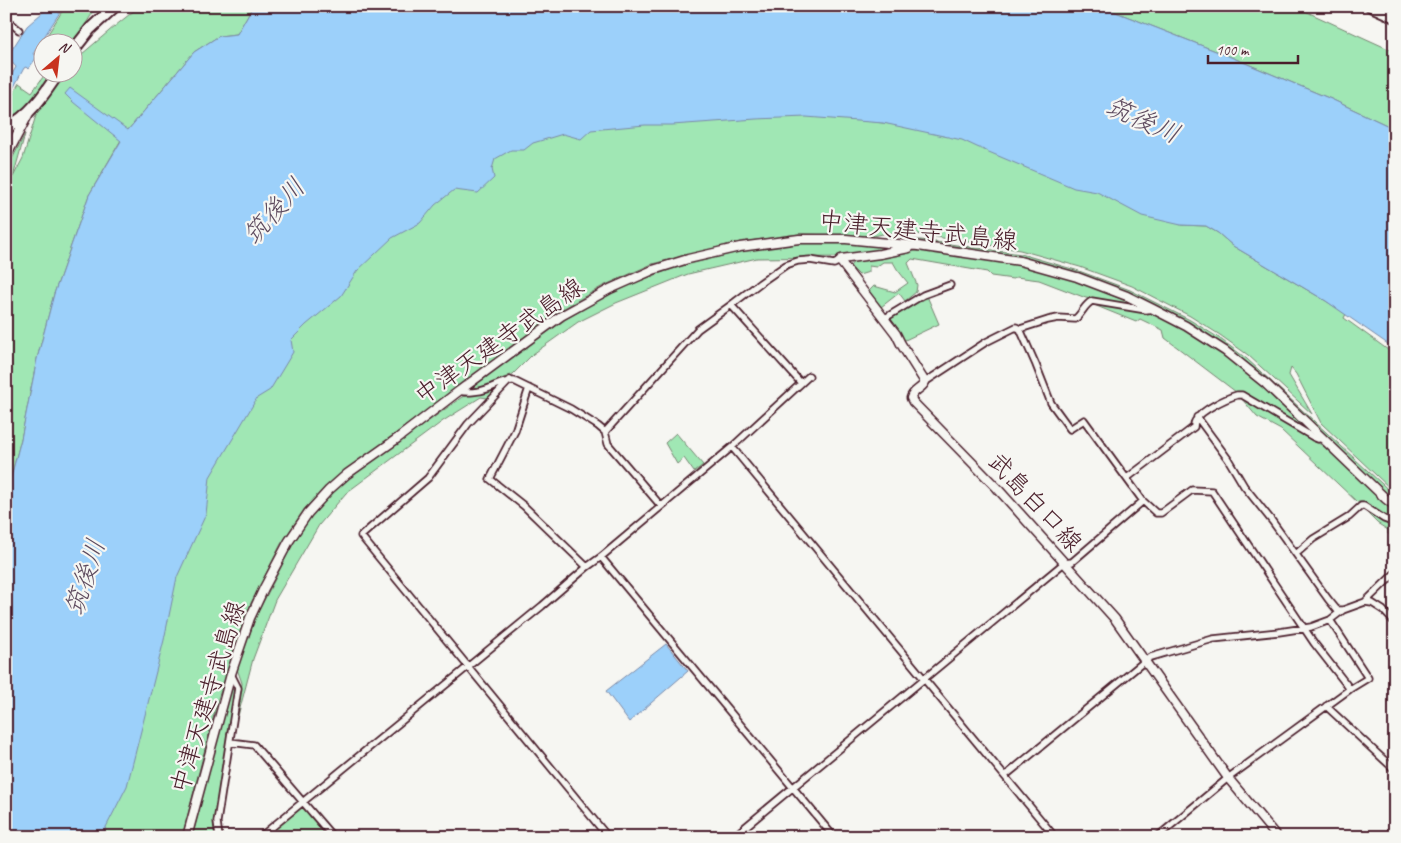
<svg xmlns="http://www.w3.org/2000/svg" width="1401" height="843" viewBox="0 0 1401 843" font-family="Caveat,'Klee One',sans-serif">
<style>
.green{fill:#a0e7b4;stroke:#758370}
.water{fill:#9cd0fa;stroke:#7b89a7}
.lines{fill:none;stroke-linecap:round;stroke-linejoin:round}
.street-casing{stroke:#4a1f2b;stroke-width:9}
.secondary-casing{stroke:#4a1f2b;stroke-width:11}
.primary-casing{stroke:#4a1f2b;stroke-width:12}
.highway-casing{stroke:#4a1f2b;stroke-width:14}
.street{stroke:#f6f6f2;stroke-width:5.5}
.secondary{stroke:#f6f6f2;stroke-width:8}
.primary{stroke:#f6f6f2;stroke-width:9}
.highway{stroke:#f6f6f2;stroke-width:10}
.labels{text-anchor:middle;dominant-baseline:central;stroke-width:4.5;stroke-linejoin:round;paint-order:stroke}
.street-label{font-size:25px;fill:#4a1f2b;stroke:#f6f6f2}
.water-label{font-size:26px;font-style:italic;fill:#5e4b5f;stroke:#f6f6f2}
</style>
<rect width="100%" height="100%" fill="#f6f6f2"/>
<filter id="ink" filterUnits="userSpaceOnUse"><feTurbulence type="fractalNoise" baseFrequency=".02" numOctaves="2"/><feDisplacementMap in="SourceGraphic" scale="10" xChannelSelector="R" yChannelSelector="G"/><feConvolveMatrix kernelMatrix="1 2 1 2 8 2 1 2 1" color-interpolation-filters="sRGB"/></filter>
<g filter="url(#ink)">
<path class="green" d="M67,6H97L73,44L72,42H43L61,13Z
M140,6H253L237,34L219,36L194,52L128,130L113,134L121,140L89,195L54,294L37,359L21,439L6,496V171L25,134L13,177L23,158L37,112L66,73L72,72L73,63L75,60L115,26Z
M1100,6H1294L1395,52V129L1331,99L1226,55Z
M46,73H54L30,106L6,123V107L19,83L32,92Z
M808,114L966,133L1110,186L1181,225L1206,226L1218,233L1233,246L1326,301L1346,314L1344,318L1395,355V493L1321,423L1296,374L1291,368L1289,375L1312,414L1248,355L1220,335L1190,316L1132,286L1080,267L1020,250L917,234L888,233L873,236L799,234L735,243L652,264L603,286L559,311L395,434L339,475L305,508L281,544L251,603L218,699L182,837H95L166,569L255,366L458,169L568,128Z
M910,240H921L1021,254L1079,271L1130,290L1190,320L1219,338L1247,359L1395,496V501L1273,385L1232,352L1188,323L1155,306L1125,292L1077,273L1020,256L910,241Z
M803,243H847L901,248L840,257L757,258L688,274L616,303L578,322L533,354L513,374L484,387L470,388L566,319L616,290L674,268L742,251Z
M922,250L1022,265L1076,281L1141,307L1086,298L1039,280L1016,277L1013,279L991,276L987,272L912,259L908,263L917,285L916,292L905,301L899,293L881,307L868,292L874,286L895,292L908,283L897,269L893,262H883L876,267L869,266V272L859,275L850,266L855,260Z
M927,296L939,324L903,341L889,319Z
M1094,305L1155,314L1189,332L1226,357L1266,389L1313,435L1242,392H1236L1165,338L1163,330L1140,319L1136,322Z
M503,384L487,398L481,397L443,421L346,493L319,525L275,600L253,659L238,716L242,683L237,669L257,614L293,544L313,513L344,482L462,397L486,392Z
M1242,399L1325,447L1385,503L1395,511V521L1383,517L1363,502H1357L1281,430L1257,417Z
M676,433L703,465L694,472L684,458L677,464L665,443Z
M1365,511L1381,521L1395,525V538L1388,534V530L1377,523Z
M231,688L236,692L214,821L216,837H192Z
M302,806L327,837H263Z"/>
<path class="water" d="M50,6H64L33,54L37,57L28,69L26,67L24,68L6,102V85L16,67L7,57L27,26Z
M253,6H1100L1226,55L1331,99L1395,129V349L1326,301L1233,246L1218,233L1206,226L1181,225L1142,216L1097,192L1074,188L977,147L962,140L883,123L806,117L756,119L672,125H645L591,130L581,139L563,134L533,143L524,150H511L495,159L492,169L494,178L478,193L454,190L435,205L420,223L392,238L357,271L341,296L306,325L291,340L293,352L270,390L257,398L210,477L206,514L177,577L164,640L127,786L101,837H6V496L21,439L37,359L54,294L89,195L121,141L73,102L65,94L70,88L128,130L194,52L219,36L237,34Z
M666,644L688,671L629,722L606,691Z"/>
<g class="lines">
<defs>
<path id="street" d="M6,19L19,30
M731,305L801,383
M885,318L923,295L950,285
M1020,329L1036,365L1051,403L1070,429L1084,420L1143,501L1156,513H1161L1192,490L1212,491L1314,643L1350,689
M510,380L468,424L428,478L361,536L608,837
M925,382L986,342L1016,327L1020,329L1048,320L1058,318L1075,319C1082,314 1084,305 1092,301L1146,310L1153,309
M529,388L515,431L490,479L524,506L587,567
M459,391C467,393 479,392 487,389C496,386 504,380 514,381L571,409L598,426L605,432L608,444L661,506
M1197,417L1228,459L1244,486L1272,521L1328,599L1337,610H1343
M605,432L698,329L731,305L760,283L786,265L798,261L810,260L834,264L840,261
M732,447L1055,837
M1127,478L1194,427C1194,424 1194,422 1196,420C1201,410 1227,398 1237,395H1242L1247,398L1313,437L1318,439L1322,438
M1296,554L1313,539L1349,517L1361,506H1364L1384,519L1395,523
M601,557L834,837
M1365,602L1395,573
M1326,706L1395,770
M230,742L254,745L333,837
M1005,776L1146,660L1151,657L1213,639L1279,632L1311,627L1330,620L1343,610L1365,602L1372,603L1383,610L1395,623
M219,837L217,822L238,688L231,674
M260,837L542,606L587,567L601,557L732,447L809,376
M733,837L1064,563L1072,562L1143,501
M1157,837L1228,778L1350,689L1368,678L1330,620"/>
<path id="secondary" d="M909,248L880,254L841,259L840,261L896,334L901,344L925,382C922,389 913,390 911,398L913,402L997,488L1115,619L1228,778L1277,837
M187,837L231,674L250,618L264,588L289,541L308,513L329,490L347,474L398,438L459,391L561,316L610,289L653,270L688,259L740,247L799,239H846L918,246L1020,261L1077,277L1127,296L1153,309L1186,326L1225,351L1266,384L1386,499L1395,506"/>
<path id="primary" d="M6,156L28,114"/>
<path id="highway" d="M1371,6L1395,17
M72,52L90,29L115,6
M6,128C30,116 44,95 59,72"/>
</defs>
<use href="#street" class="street-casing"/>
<use href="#secondary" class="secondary-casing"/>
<use href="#primary" class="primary-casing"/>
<use href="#highway" class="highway-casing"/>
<use href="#street" class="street"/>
<use href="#secondary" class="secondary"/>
<use href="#primary" class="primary"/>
<use href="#highway" class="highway"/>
</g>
</g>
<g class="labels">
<g class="street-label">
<text transform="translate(918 231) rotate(6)">中津天建寺武島線</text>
<text transform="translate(499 341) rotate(-35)">中津天建寺武島線</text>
<text transform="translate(1035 502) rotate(47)">武島白口線</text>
<text transform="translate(208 697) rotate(-73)">中津天建寺武島線</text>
</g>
<g class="water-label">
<text transform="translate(1143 120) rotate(24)">筑後川</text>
<text transform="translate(274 211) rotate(-48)">筑後川</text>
<text transform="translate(85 577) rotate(-72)">筑後川</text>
</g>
</g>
<rect width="1401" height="843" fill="none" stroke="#f6f6f2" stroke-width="25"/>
<rect x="12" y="12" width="1376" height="818" fill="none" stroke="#4a1f2b" stroke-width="2" filter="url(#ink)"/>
<g transform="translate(58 58) rotate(28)"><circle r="24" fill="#f6f6f2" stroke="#b1a0a2"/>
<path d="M0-4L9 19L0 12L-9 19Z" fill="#c8321e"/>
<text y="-8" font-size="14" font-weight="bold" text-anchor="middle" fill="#4a1f2b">N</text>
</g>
<path d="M1208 55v8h90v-8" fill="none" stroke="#4a1f2b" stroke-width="2.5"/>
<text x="1216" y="55" font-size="15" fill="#4a1f2b" stroke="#f6f6f2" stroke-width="4" paint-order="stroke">100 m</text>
</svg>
